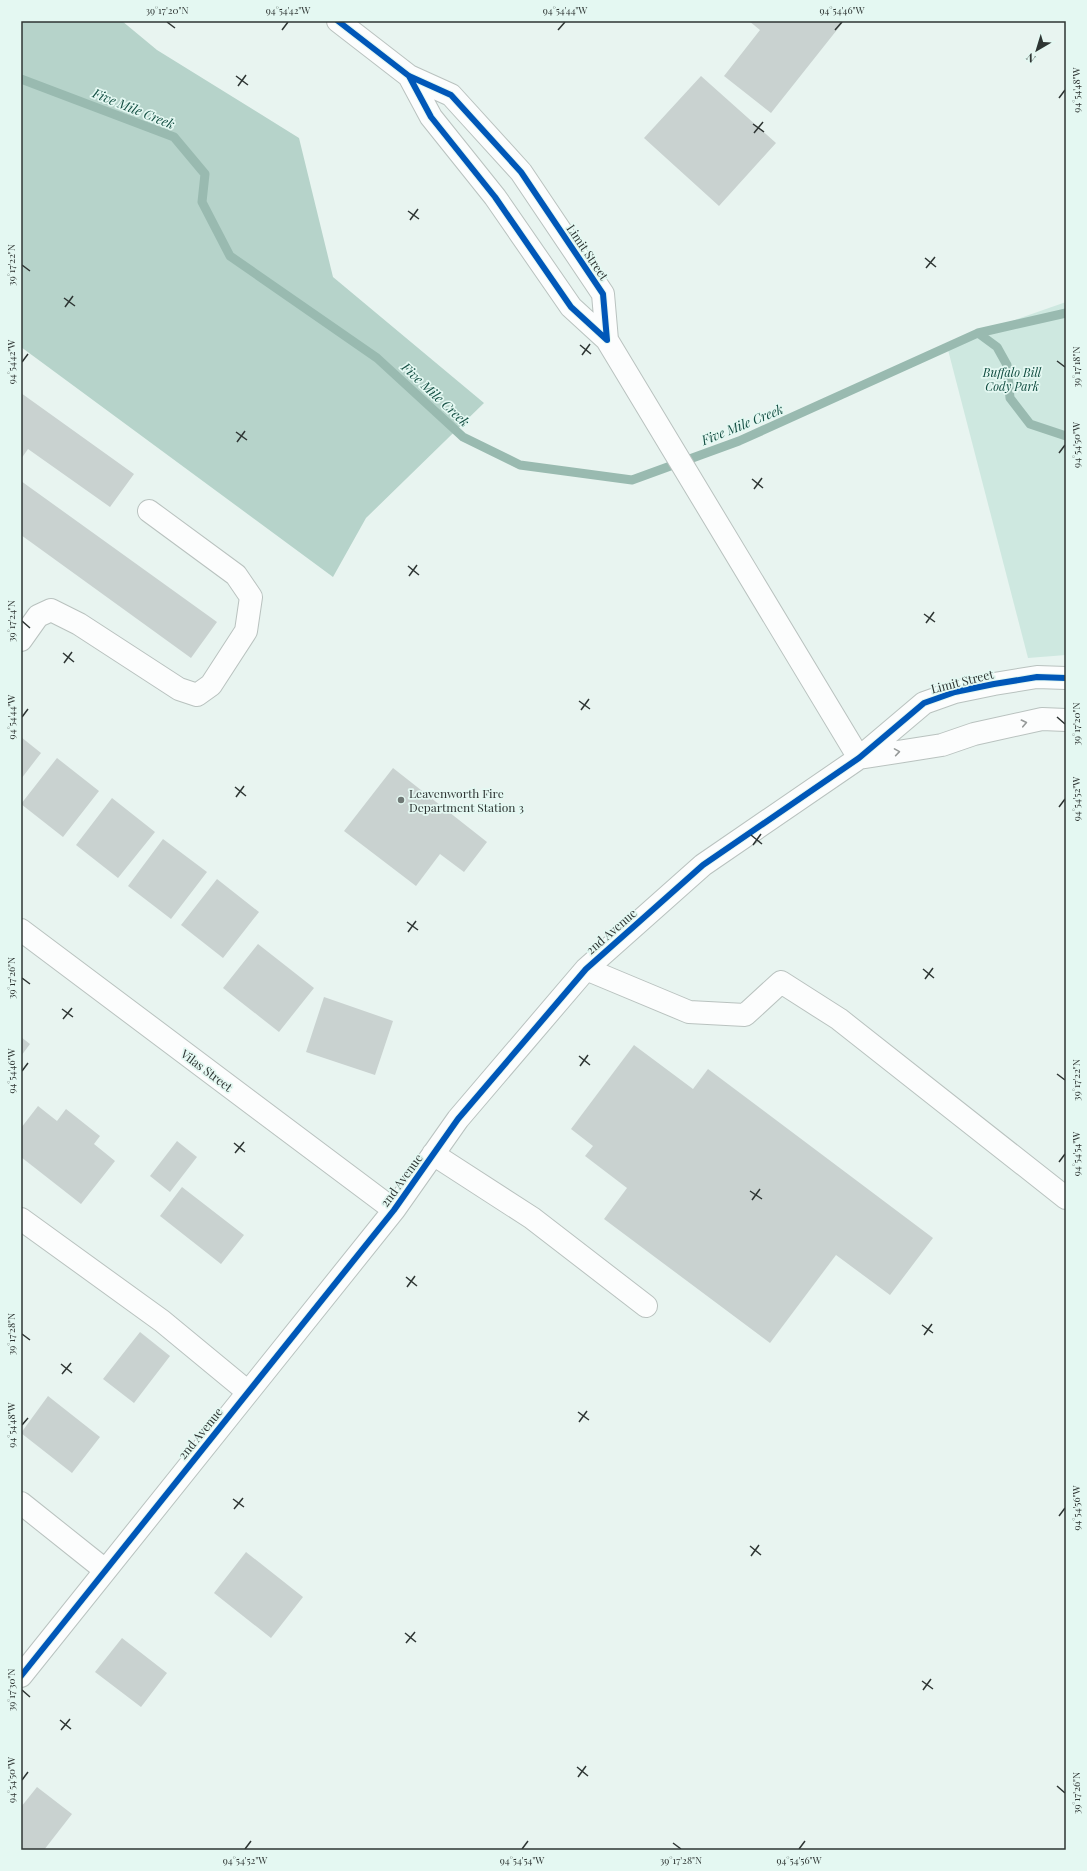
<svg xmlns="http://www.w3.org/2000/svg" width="1087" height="1871" viewBox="0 0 1087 1871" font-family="'Playfair Display',serif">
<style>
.green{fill:#cee8e0}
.forest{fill:#b6d3ca}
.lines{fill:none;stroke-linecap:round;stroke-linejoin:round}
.stream{stroke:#99bab0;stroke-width:9}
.building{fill:#c9d2d0}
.minor-casing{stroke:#b9c2bf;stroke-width:24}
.minor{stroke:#fcfdfd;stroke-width:22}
.cycleway-casing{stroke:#e4f8f2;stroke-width:8}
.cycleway{stroke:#0057b8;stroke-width:6}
.oneway{stroke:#959998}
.ticks{fill:none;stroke:#2e3533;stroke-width:1.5}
.poi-dot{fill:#6f7875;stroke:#e4f8f2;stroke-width:1.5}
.labels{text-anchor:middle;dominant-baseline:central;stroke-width:3.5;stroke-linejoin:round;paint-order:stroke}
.street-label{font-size:12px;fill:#2e3533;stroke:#e4f8f2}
.park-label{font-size:12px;font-style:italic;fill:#0f4b3f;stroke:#e4f8f2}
.poi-label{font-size:12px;fill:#2e3533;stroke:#e4f8f2;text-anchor:start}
.water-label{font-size:13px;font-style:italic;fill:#134e42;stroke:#e4f8f2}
.neatline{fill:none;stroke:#2e3533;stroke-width:1.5}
.ticks-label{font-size:10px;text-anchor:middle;fill:#2e3533}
</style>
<rect width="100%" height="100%" fill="#e8f4f0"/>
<path class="green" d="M1066,302V655L1028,658L947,346L978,333Z"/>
<path class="forest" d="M21,21H122L157,50L299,138L333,277L484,403L366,518L333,577L21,347Z"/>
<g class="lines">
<path class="stream" d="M21,79L174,137L205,174L202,202L230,256L377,358L463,437L520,465L632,480L739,441L978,333L1066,313
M978,333L997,347L1007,365L1010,398L1030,424L1066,436"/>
</g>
<path class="building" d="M749,21H844L771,113L724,76L760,30Z
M701,76L776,143L719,206L644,138Z
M21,393L134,474L110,507L28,449L21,459Z
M21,481L217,622L191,658L21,535Z
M21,737L41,753L21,779Z
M57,758L99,791L63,837L21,804Z
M393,768L487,842L464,872L440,854L416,886L344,831Z
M112,798L155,832L118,878L76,845Z
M163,839L207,872L171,919L128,886Z
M217,879L259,912L223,958L181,925Z
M258,944L314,988L279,1032L223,988Z
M324,997L393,1021L375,1075L306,1052Z
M21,1037L30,1044L21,1056Z
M634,1045L693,1089L708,1069L933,1238L890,1295L836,1255L770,1343L604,1219L627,1188L585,1156L593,1146L571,1129Z
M38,1106L57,1121L66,1109L100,1136L94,1144L115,1161L81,1204L21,1157V1128Z
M177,1141L197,1157L170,1192L150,1176Z
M182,1187L244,1235L221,1264L160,1216Z
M140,1332L170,1356L134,1403L103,1379Z
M48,1396L100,1437L72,1473L21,1433Z
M246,1552L303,1597L271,1638L214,1593Z
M122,1638L167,1673L141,1707L95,1672Z
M37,1787L72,1814L44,1850H21V1807Z"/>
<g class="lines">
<defs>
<path id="minor" d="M338,21L409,76L451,95L521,172L603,294L607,340L571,307L495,197L431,117L409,76
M607,340L859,758
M21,640L38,616L51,610L79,624L179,689L197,695L211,685L246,631L251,597L236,575L149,511
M859,758L942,745L974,734L1042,719L1066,720
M21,930L394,1210
M586,969L689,1012L745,1015L781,982L839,1019L1066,1198
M433,1154L532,1218L646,1306
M21,1219L162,1321L248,1392
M21,1503L105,1570
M21,1676L394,1210L458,1119L586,969L703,865L859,758L924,703L955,692L994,684L1037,677L1066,678"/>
</defs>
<use href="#minor" class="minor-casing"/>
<use href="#minor" class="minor"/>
<defs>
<path id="cycleway" d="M338,21L409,76L451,95L521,172L603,294L607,340L571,307L495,197L431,117L409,76
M21,1676L394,1210L458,1119L586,969L703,865L859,758L924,703L955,692L994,684L1037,677L1066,678"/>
</defs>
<use href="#cycleway" class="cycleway-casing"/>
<use href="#cycleway" class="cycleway"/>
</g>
<defs><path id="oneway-chevron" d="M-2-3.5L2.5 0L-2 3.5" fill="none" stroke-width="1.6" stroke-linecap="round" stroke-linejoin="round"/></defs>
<g class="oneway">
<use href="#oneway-chevron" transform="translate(1024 723) rotate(-12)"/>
<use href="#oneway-chevron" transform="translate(897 752) rotate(-9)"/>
</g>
<path class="ticks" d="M167,22L175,28M282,30L288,22M558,30L565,22M835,30L842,22M236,76L248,85M238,86L246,75M1059,98L1065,90M753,124L764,132M754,133L763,122M408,211L419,219M410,220L418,209M925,258L936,267M22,265L30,271M926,268L935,257M64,298L75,306M65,307L73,296M580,345L591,354M582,355L590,344M1057,361L1065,367M22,362L28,354M236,432L247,440M237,442L245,431M1059,453L1065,445M752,479L763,488M754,489L762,478M408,566L419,575M409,576L417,565M924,614L935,622M22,621L30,628M926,623L934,612M63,653L74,662M64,663L72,652M579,701L590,709M581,710L589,699M22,717L28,709M1057,717L1065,724M235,787L246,796M236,797L244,786M1059,807L1065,799M751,835L762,844M753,845L761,834M407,922L418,930M408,932L416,921M923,969L934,978M22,978L30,984M925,979L933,968M62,1009L73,1017M63,1019L72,1008M579,1056L590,1065M580,1066L588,1055M22,1071L28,1063M1057,1074L1065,1080M234,1143L245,1152M235,1153L244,1142M1059,1162L1065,1154M750,1191L762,1199M752,1200L760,1189M406,1277L417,1286M407,1287L415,1276M922,1325L933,1333M22,1334L30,1340M924,1335L932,1324M61,1364L72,1373M62,1374L71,1363M578,1412L589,1420M579,1422L587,1411M22,1425L28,1418M233,1499L244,1507M234,1509L243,1498M1059,1516L1065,1508M750,1546L761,1555M751,1556L759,1545M405,1633L416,1642M406,1643L415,1632M922,1681L933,1689M22,1690L30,1697M923,1690L931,1679M60,1720L71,1729M61,1730L70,1719M577,1767L588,1776M578,1777L586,1766M22,1780L28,1772M1057,1786L1065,1793M673,1843L681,1849M245,1849L251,1841M522,1849L528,1841M799,1849L805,1841"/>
<circle class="poi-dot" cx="401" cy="800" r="4"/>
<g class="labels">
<g class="street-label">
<text transform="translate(588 252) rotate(56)">Limit Street</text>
<text transform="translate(962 681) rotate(-14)">Limit Street</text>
<text transform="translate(611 931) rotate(-41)">2nd Avenue</text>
<text transform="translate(207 1070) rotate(37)">Vilas Street</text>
<text transform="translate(401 1180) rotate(-54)">2nd Avenue</text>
<text transform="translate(200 1433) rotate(-51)">2nd Avenue</text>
</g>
<g class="park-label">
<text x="1012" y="372">Buffalo Bill<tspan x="1012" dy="14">Cody Park</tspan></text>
</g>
<g class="poi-label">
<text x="409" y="793">Leavenworth Fire<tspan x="409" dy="14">Department Station 3</tspan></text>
</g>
<g class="water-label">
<text transform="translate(134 108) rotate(22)">Five Mile Creek</text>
<text transform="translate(436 394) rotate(43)">Five Mile Creek</text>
<text transform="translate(742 424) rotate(-22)">Five Mile Creek</text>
</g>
</g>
<rect width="1087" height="1871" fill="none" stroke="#e4f8f2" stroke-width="44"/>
<g transform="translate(1037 50) rotate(218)" stroke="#e4f8f2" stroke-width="3" paint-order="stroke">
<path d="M0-3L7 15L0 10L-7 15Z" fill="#2e3533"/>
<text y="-6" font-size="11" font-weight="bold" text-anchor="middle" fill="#2e3533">N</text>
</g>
<rect x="22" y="22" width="1043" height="1827" class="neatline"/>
<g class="ticks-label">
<text x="167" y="14">39°17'20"N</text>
<text x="288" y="14">94°54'42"W</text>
<text x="565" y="14">94°54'44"W</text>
<text x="842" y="14">94°54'46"W</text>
<text transform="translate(1076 90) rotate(-90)" y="4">94°54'48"W</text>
<text transform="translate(11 265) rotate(-90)" y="4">39°17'22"N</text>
<text transform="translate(11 362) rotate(-90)" y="4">94°54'42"W</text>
<text transform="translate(1076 367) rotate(-90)" y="4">39°17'18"N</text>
<text transform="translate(1076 445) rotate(-90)" y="4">94°54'50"W</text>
<text transform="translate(11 621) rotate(-90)" y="4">39°17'24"N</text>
<text transform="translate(11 717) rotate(-90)" y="4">94°54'44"W</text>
<text transform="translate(1076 724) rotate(-90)" y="4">39°17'20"N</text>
<text transform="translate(1076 799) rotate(-90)" y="4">94°54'52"W</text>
<text transform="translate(11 978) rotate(-90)" y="4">39°17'26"N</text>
<text transform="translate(11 1071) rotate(-90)" y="4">94°54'46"W</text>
<text transform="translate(1076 1080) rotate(-90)" y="4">39°17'22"N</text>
<text transform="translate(1076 1154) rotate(-90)" y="4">94°54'54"W</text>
<text transform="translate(11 1334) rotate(-90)" y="4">39°17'28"N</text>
<text transform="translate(11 1425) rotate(-90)" y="4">94°54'48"W</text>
<text transform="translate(1076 1508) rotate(-90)" y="4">94°54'56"W</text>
<text transform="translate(11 1690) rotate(-90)" y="4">39°17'30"N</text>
<text transform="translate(11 1780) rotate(-90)" y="4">94°54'50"W</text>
<text transform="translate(1076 1793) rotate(-90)" y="4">39°17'26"N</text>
<text x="245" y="1864">94°54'52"W</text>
<text x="522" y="1864">94°54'54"W</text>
<text x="681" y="1864">39°17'28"N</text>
<text x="799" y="1864">94°54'56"W</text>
</g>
</svg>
